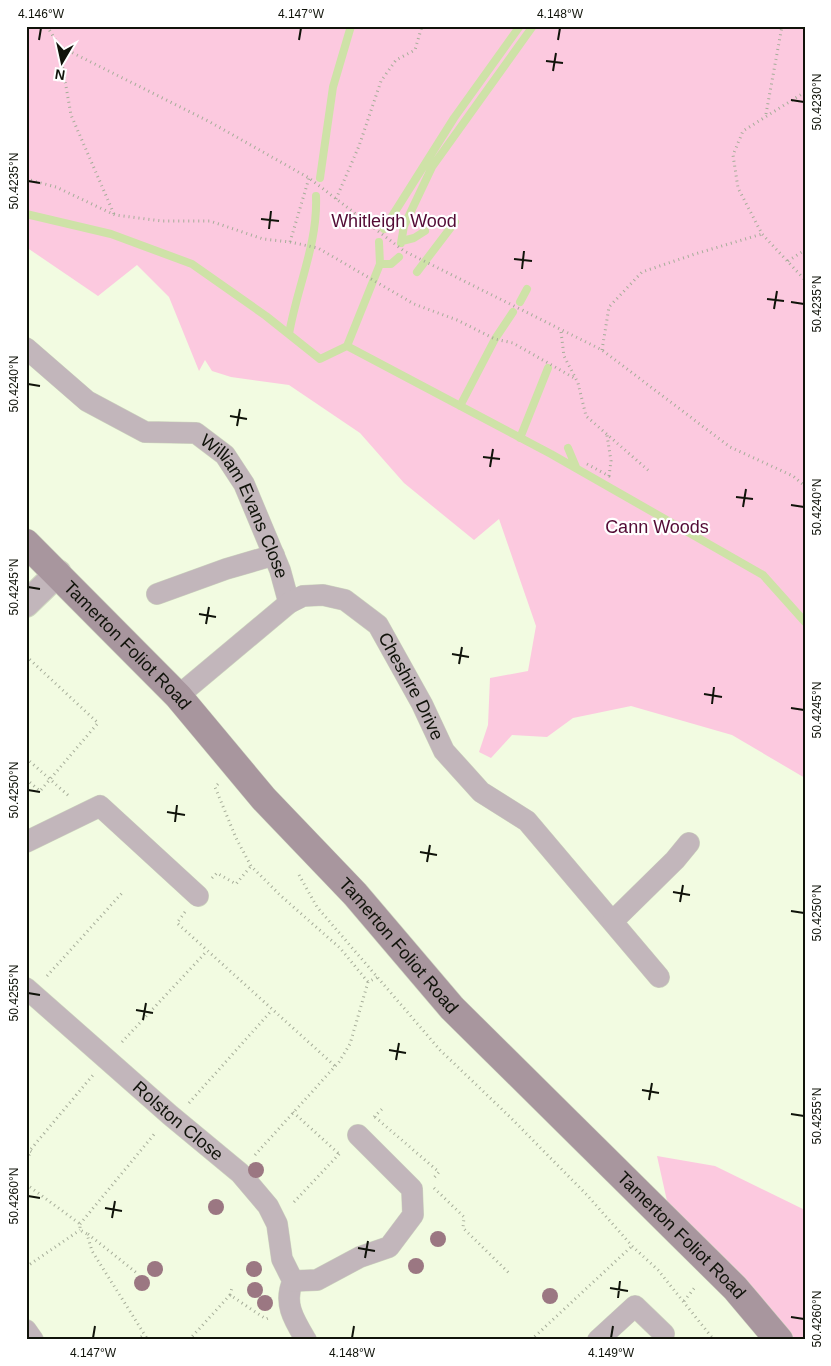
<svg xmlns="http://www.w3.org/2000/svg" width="831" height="1366" viewBox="0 0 831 1366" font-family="Helvetica,sans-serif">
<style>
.green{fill:#fcc9df}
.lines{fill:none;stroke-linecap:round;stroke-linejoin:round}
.stream{stroke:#cee2a7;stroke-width:8}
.minor-casing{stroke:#ced6bf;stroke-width:22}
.tertiary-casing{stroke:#ced6bf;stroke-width:28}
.secondary-casing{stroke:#ced6bf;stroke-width:29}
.path{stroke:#a6ad99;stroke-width:3;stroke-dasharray:1 4;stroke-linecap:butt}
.minor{stroke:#c2b6bb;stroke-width:21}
.tertiary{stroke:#c2b6bb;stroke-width:26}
.secondary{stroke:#a8969e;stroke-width:28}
.tree{fill:#9b7782}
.ticks{fill:none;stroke:#10130a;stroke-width:2}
.labels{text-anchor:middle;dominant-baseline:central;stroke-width:4.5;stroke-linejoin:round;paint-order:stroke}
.park-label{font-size:18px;fill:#530b35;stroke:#fff}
.street-label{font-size:18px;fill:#10130a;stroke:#fff}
.neatline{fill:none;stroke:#10130a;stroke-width:2}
.ticks-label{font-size:12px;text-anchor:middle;fill:#10130a}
</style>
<rect width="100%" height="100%" fill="#f2fbe1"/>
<path class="green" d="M26,26H805V778L732,735L631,706L573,718L547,737L512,735L491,758L479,752L488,725L490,678L528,671L536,626L499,519L474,540L404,483L360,433L289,385L231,377L212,371L205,360L199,371L169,297L137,265L98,296L26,247Z
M657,1156L715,1166L805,1210V1340H791L669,1210Z"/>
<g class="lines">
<path class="stream" d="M320,178L333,87L351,26
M26,214L111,234L192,264L266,316L320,359L347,346L551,454L763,575L805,622
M384,229L454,118L520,26
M402,241L414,238L425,231
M401,243L404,226L432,167L533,26
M380,264H391L399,257
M417,272L455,222
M520,302L527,289
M289,334C297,287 318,244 316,196
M347,346L380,264L379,242
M460,406L495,339L513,312
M520,438L548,368
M568,448L576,467"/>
<defs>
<g id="minor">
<path id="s1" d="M26,348L87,401L145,432L196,433L225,455L244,484L280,570L289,603"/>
<path d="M157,594L226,569L274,555"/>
<path id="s2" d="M178,696L289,603L303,596L323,595L345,600L378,625L422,704L444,751L481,792L527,821L659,977"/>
<path d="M26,842L100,806L198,896"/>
<path d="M613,921L675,860L689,843"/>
<path id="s3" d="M26,988L170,1115L240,1173L268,1206L277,1224L282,1259L293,1281C283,1303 294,1320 306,1340"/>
<path d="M293,1281L317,1280L360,1257L389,1247L413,1215L412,1189L358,1135"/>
<path d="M26,1330L33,1340"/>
<path d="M598,1340L635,1306L664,1334"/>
</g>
<path id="tertiary" d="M26,604L58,573"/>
<g id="secondary">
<path id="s4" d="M26,543L178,696L264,799L355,894L452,1008L735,1288L779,1340"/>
</g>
</defs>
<use href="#minor" class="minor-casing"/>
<use href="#tertiary" class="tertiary-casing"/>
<use href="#secondary" class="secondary-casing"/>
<path class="path" d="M47,26L59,46L71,115L114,214
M59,46L210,122L309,178L404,251L602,350L730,447L793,476L805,486
M805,92L743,131L733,155L738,188L762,234L805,280
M766,114L782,26
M26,179L56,187L115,215L162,221H210L263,239L290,242L309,178
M336,199L359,146L381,81L396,60L415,50L422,26
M290,242L318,248L414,304L457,320L495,339L513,343L576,379
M788,261L805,250
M561,332L564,356L578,383L586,416L649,471
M602,350L609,307L642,272L695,254L762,234
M587,464L609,476L611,461L607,435
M26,656L98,723L40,791L26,779
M26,758L70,797
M218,784L215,787L236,838L251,866L281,896L340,948L368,982
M299,875L317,907L440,1050L510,1117L587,1195L632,1246L658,1270L714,1340
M212,878L217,873L236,884L251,866
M185,912L177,923L335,1066
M47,976L122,893
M122,1042L207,951
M189,1103L272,1010
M293,1112L339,1154
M374,1117L382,1109
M375,1117L439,1172L432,1180
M26,1149L32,1152L26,1158
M31,1149L93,1075
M255,1155L339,1062L350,1044L368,982L378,977
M26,1184L80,1224V1230L87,1234L92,1251L148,1340
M434,1188L464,1217L463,1228L511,1275
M294,1202L342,1151
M80,1224L156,1132
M88,1234L138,1274
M26,1267L80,1230
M230,1295L232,1288
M684,1301L696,1286
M137,1340L144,1335
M189,1340L230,1295L266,1319L271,1317
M531,1340L632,1246"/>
<use href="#minor" class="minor"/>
<use href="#tertiary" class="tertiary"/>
<use href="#secondary" class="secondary"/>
</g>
<g class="tree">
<circle cx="256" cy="1170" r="8"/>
<circle cx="216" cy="1207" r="8"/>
<circle cx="438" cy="1239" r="8"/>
<circle cx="416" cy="1266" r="8"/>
<circle cx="155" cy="1269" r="8"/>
<circle cx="254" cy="1269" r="8"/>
<circle cx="142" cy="1283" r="8"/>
<circle cx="255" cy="1290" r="8"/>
<circle cx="550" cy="1296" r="8"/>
<circle cx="265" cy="1303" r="8"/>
</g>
<path class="ticks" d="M39,40L41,28M299,40L301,28M558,40L560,28M546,61L563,63M553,71L556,53M791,100L804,102M28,181L40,183M261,219L279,221M269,229L271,211M514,259L532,261M522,269L524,251M767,299L784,301M791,302L804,304M774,309L777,291M28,384L40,386M230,416L247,419M237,426L240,409M483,457L500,459M490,467L493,449M736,497L753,499M791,505L804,507M743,507L746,489M28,587L40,589M199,614L216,617M206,624L209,607M452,654L469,657M459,664L462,647M704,694L722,697M712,704L714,687M791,708L804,710M28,790L40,792M167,812L185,815M175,822L177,805M420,852L437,855M427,862L430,845M673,892L690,895M680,902L683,885M791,911L804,913M28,993L40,995M136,1010L153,1013M143,1020L146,1003M389,1050L406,1053M396,1060L399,1043M642,1090L659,1093M649,1100L652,1083M791,1114L804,1116M28,1196L40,1198M105,1208L122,1211M112,1218L115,1201M358,1248L375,1251M365,1258L368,1241M610,1288L628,1291M618,1298L620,1281M791,1317L804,1319M93,1338L95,1326M352,1338L354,1326M611,1338L613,1326"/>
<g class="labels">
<g class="park-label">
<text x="394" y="221">Whitleigh Wood</text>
<text x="657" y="527">Cann Woods</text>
</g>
<g class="street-label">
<text stroke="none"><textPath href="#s1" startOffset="288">William Evans Close</textPath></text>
<text stroke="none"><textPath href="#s4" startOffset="144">Tamerton Foliot Road</textPath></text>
<text stroke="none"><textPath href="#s2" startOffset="314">Cheshire Drive</textPath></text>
<text stroke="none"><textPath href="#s4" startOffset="549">Tamerton Foliot Road</textPath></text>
<text stroke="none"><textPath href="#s3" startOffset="202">Rolston Close</textPath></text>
<text stroke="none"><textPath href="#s4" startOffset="954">Tamerton Foliot Road</textPath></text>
</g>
</g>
<rect width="831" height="1366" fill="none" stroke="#ffffff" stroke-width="55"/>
<g transform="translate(62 62) rotate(189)" stroke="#ffffff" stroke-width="4" paint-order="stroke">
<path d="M0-4L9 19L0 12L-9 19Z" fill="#10130a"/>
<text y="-8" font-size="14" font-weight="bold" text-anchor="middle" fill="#10130a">N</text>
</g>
<rect x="28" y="28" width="776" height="1310" class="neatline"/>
<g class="ticks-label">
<text x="41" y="18">4.146°W</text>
<text x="301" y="18">4.147°W</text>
<text x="560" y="18">4.148°W</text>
<text transform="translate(817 102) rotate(-90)" y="4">50.4230°N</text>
<text transform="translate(14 181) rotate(-90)" y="4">50.4235°N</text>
<text transform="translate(817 304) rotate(-90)" y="4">50.4235°N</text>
<text transform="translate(14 384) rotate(-90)" y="4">50.4240°N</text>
<text transform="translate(817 507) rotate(-90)" y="4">50.4240°N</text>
<text transform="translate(14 587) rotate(-90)" y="4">50.4245°N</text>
<text transform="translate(817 710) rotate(-90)" y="4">50.4245°N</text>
<text transform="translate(14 790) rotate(-90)" y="4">50.4250°N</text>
<text transform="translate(817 913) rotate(-90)" y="4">50.4250°N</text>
<text transform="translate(14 993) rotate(-90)" y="4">50.4255°N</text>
<text transform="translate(817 1116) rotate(-90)" y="4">50.4255°N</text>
<text transform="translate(14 1196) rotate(-90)" y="4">50.4260°N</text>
<text transform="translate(817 1319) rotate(-90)" y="4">50.4260°N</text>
<text x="93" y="1357">4.147°W</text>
<text x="352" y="1357">4.148°W</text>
<text x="611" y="1357">4.149°W</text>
</g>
</svg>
